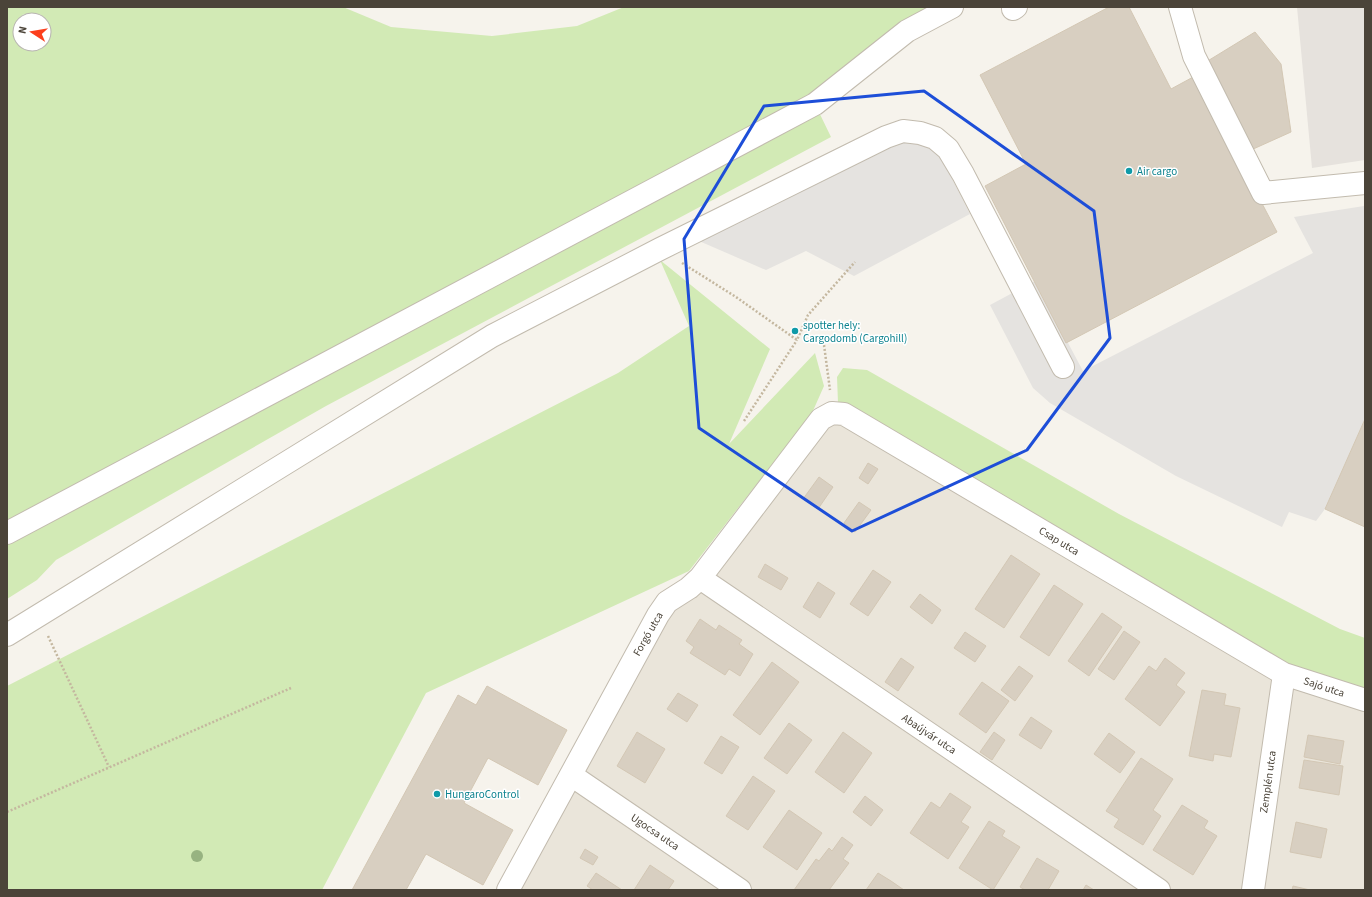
<svg xmlns="http://www.w3.org/2000/svg" width="1372" height="897" viewBox="0 0 1372 897" font-family="'Source Sans 3',sans-serif">
<style>
.residential{fill:#eae5da}
.industrial{fill:#e6e2dd}
.green{fill:#d2eab5;fill-rule:evenodd}
.parking{fill:#e5e3e0}
.building{fill:#d8cfc1;stroke:#d3c7b4}
.lines{fill:none;stroke-linecap:round;stroke-linejoin:round}
.minor-casing{stroke:#c2bbae;stroke-width:24}
.path{stroke:#c4b79f;stroke-width:2.5;stroke-dasharray:2 2;stroke-linecap:butt}
.minor{stroke:#fff;stroke-width:22}
.tree{fill:#97b381}
.marked{fill:none;stroke:#1d4ed8;stroke-width:3;stroke-linejoin:round}
.culture-dot{fill:#0f9aa8;stroke:#fff;stroke-width:1.5}
.labels{text-anchor:middle;dominant-baseline:central;stroke-width:3;stroke-linejoin:round;paint-order:stroke}
.culture-label{font-size:11px;fill:#0d838f;stroke:#fff;text-anchor:start}
.street-label{font-size:11px;fill:#4b4439;stroke:#fff}
</style>
<rect width="100%" height="100%" fill="#f6f3ec"/>
<path class="residential" d="M832,413L1284,674L1365,700V890H508L658,615Z"/>
<path class="industrial" d="M1297,7H1365V160L1312,168Z"/>
<path class="green" d="M7,7H343L391,27L492,36L577,26L624,7H952L815,104L831,137L326,406L56,560L37,580L7,599ZM20,20H44V44H20Z
M660,260L770,349L729,444L815,353L824,386L812,413L689,571L426,693L322,890H7V686L618,373L689,326Z
M843,368L867,370L1119,514L1340,629L1365,638V689L1284,662L838,403L837,377Z"/>
<path class="parking" d="M908,142L922,144L933,149L941,157L970,214L854,276L806,251L766,270L699,241L891,145Z
M1364,206L1365,419L1325,509L1316,521L1289,512L1282,527L1176,476L1050,403L1033,388L990,305L1035,281L1083,371L1313,253L1294,217Z"/>
<path class="building" d="M1109,7H1129L1171,89L1195,76L1277,232L1066,343L985,186L1026,164L980,75Z
M1255,32L1281,64L1291,132L1251,150L1206,62Z
M1365,419V527L1325,509Z
M868,463L878,469L868,484L859,478Z
M819,477L833,487L818,509L803,499Z
M859,502L871,510L855,532L844,523Z
M1011,555L1040,574L1004,628L975,609Z
M765,564L788,578L781,590L758,577Z
M873,570L891,582L868,616L850,604Z
M818,582L835,593L820,618L803,607Z
M1054,585L1083,604L1049,656L1020,637Z
M920,594L941,610L932,624L910,607Z
M1102,613L1122,627L1089,676L1068,661Z
M700,619L716,630L719,625L742,640L739,644L753,654L740,676L729,669L725,675L690,653L694,647L686,641Z
M1124,631L1140,642L1114,680L1098,669Z
M965,632L986,646L975,662L954,648Z
M901,658L914,667L898,691L885,682Z
M1165,658L1185,673L1176,685L1185,692L1160,726L1125,699L1149,666L1156,671Z
M772,662L799,682L760,735L733,715Z
M1019,666L1033,676L1015,701L1001,690Z
M982,682L1009,701L986,733L959,714Z
M487,686L567,730L538,785L488,758L464,803L513,830L483,885L426,854L406,890H352L458,695L476,705Z
M1202,690L1226,694L1224,705L1240,708L1231,757L1214,754L1213,761L1189,756Z
M678,693L698,705L687,722L667,709Z
M1031,717L1052,731L1041,749L1019,735Z
M789,723L812,740L787,774L764,758Z
M637,732L665,749L645,783L617,766Z
M843,732L872,753L844,793L815,772Z
M994,732L1005,740L992,760L980,752Z
M1109,733L1135,752L1120,773L1094,754Z
M1308,735L1344,741L1340,764L1304,757Z
M721,736L739,747L722,774L704,763Z
M1141,758L1173,779L1153,810L1161,816L1143,845L1114,827L1119,819L1106,811Z
M1304,760L1343,766L1339,795L1299,788Z
M753,776L775,791L748,830L726,816Z
M950,793L971,807L961,822L969,827L948,859L910,833L931,802L940,808Z
M865,796L883,810L871,826L853,812Z
M1182,805L1208,821L1204,828L1217,836L1193,875L1153,850Z
M789,810L822,833L797,870L763,847Z
M989,821L1005,831L1002,836L1020,847L993,890L959,868Z
M1296,822L1327,829L1321,858L1290,852Z
M842,837L853,845L843,859L849,863L829,890H794L816,859L819,861L829,848L832,851Z
M585,849L598,857L593,865L580,858Z
M1037,858L1059,871L1048,890H1025L1020,887Z
M650,865L674,881L668,890H634Z
M596,873L622,890H593L587,886Z
M878,873L891,881L904,890H866Z
M1086,885L1094,890H1083Z
M1293,886L1310,890H1292Z"/>
<g class="lines">
<defs>
<path id="minor" d="M1180,7L1194,56L1263,193L1365,183
M1013,9L1016,7
M7,533L815,104L907,31L952,7
M700,578L1159,890
M7,635L492,336L660,249L886,137L903,131L920,133L935,138L948,149L963,174L1063,367
M571,775L740,890
M508,890L658,615L667,602L689,588L700,578L821,419L832,413L844,414L1284,674L1365,700
M1253,890L1284,674"/>
</defs>
<use href="#minor" class="minor-casing"/>
<path class="path" d="M682,263L736,297L797,340L808,315L855,262
M824,345L830,390
M744,421L797,340
M48,636L109,767
M7,812L291,688"/>
<use href="#minor" class="minor"/>
</g>
<circle class="tree" cx="197" cy="856" r="6"/>
<path class="marked" d="M924,91L1094,211L1110,338L1027,450L852,531L699,428L684,239L764,106Z"/>
<g class="culture-dot">
<circle cx="1129" cy="171" r="4"/>
<circle cx="795" cy="331" r="4"/>
<circle cx="437" cy="794" r="4"/>
</g>
<g class="labels">
<g class="culture-label">
<text x="1137" y="171">Air cargo</text>
<text x="803" y="325">spotter hely:<tspan x="803" dy="13">Cargodomb (Cargohill)</tspan></text>
<text x="445" y="794">HungaroControl</text>
</g>
<g class="street-label">
<text transform="translate(1059 541) rotate(31)">Csap utca</text>
<text transform="translate(648 634) rotate(-60)">Forgó utca</text>
<text transform="translate(1324 687) rotate(18)">Sajó utca</text>
<text transform="translate(929 734) rotate(34)">Abaújvár utca</text>
<text transform="translate(1268 782) rotate(-82)">Zemplén utca</text>
<text transform="translate(655 832) rotate(34)">Ugocsa utca</text>
</g>
</g>
<rect width="1372" height="897" fill="none" stroke="#4b4439" stroke-width="16"/>
<g transform="translate(32 32) rotate(282)"><circle r="19" fill="#ffffff" stroke="#b7b4b0"/>
<path d="M0-3L7 15L0 10L-7 15Z" fill="#fc3f1d"/>
<text y="-6" font-size="11" font-weight="bold" text-anchor="middle" fill="#4b4439">N</text>
</g>
</svg>
